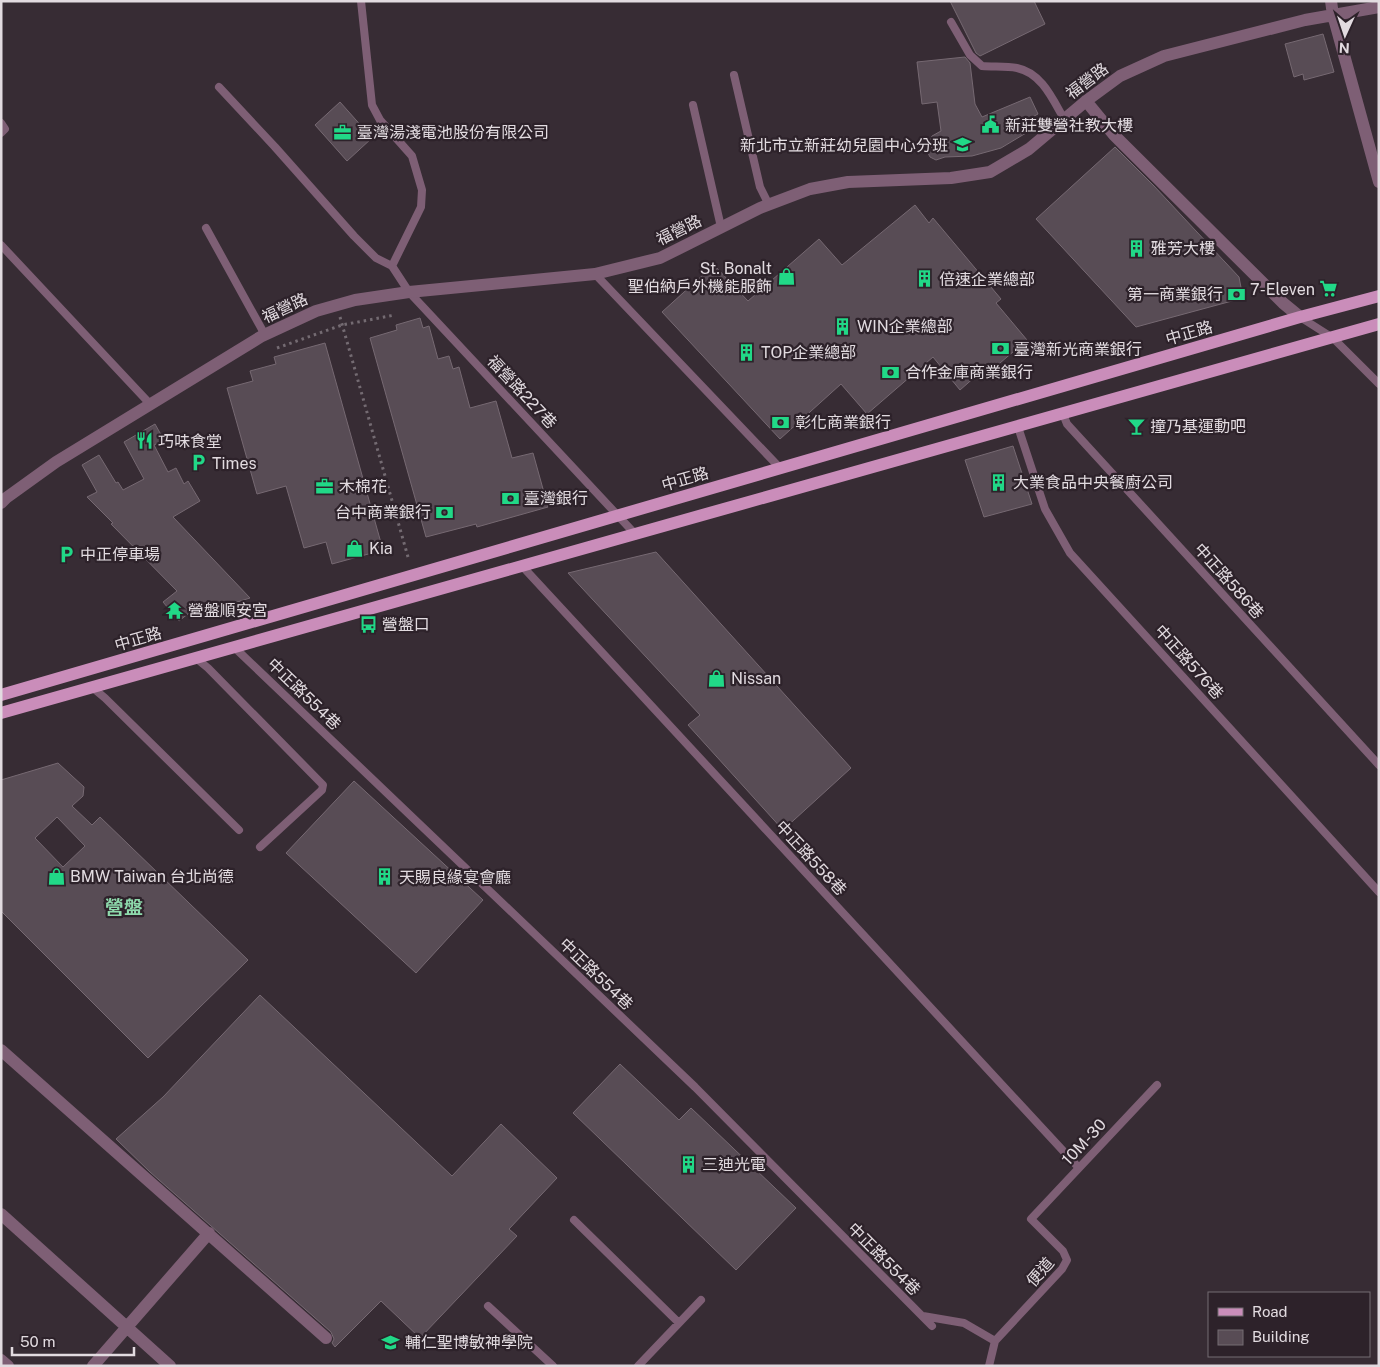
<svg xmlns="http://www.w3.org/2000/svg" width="1380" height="1367" viewBox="0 0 1380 1367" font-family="'Public Sans','Noto Sans TC',sans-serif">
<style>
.building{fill:#584c55;stroke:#766972;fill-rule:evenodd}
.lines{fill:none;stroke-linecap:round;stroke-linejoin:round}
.path{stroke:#746b72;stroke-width:3;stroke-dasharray:2.5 4;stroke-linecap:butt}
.lane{stroke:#7e5f75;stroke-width:8}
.street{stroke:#7e5f75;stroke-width:12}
.primary{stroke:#ca8dba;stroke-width:12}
.labels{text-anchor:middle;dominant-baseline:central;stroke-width:4.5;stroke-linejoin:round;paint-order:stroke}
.street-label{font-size:16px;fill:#e2dbe0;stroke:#2d222a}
.poi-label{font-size:16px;fill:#e2dbe0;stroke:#2d222a;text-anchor:start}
.quarter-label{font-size:19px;font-weight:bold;fill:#8edaac;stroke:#2d222a}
</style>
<rect width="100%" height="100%" fill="#372c34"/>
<path class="building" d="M950,1H1034L1045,24L980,56L976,53Z
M1323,34L1334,72L1304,80L1303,74L1294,77L1285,44Z
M965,57L970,63L975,104L982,117L1030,97L1038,114L1027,120L1031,130L1001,148L972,156L945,157L936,160L930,157L927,151L932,136L941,131L937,102L922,104L917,62Z
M340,102L372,138L347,161L315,125Z
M1115,147L1154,186L1239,277L1243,298L1136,327L1036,219Z
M915,205L929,223L933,218L1001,299L996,303L1027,340L980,380L976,376L960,390L933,357L867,414L841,384L780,439L662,312L714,265L748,301L819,239L842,265Z
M420,318L423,328L429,326L438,359L449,356L453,369L459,367L470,408L496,401L512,458L533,453L548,507L477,527L476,524L426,537L370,338L397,330L396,325Z
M325,343L383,550L332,564L326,542L304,548L286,486L257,494L227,388L253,381L250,371L276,364L274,357Z
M155,424L164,440L154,445L168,472L176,468L184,484L188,481L200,501L173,517L250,598L199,614L194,609L179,621L163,602L177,591L111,524L113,523L87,497L97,492L82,465L99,455L116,483L118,482L123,490L144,479L124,442Z
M1013,446L1032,504L984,517L965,460Z
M656,552L851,768L783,830L688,725L700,715L568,573Z
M58,763L84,787L83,796L72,806L92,825L100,817L248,960L148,1058L1,911V780ZM57,817L85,846L63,867L35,838Z
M354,781L483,900L416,973L286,853Z
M260,995L452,1176L501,1124L557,1178L509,1229L517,1236L420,1338L381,1301L335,1347L332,1343L334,1339L331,1332L150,1172L116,1139L163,1097Z
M620,1064L679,1120L691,1108L796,1208L736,1270L573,1113Z"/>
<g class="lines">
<path class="path" d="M340,317L408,557
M277,348L342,325L395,315"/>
<path class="lane" d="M361,1L372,105L380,120L412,156L422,190L421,207L392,266L409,292L636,535
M951,22L970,55L982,66C993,67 1006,66 1017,68C1042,73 1053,100 1064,119
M734,75L760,187L769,205
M219,87L275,147L354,236L376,258L392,266
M693,105L721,227
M1,123L5,129L1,133
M206,228L265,335
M1,245L151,405
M595,274L780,468
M1300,317L1333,338L1379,384
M1063,414L1067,424L1379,765
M1018,427L1045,509L1070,553L1379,892
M523,567L1079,1168
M235,648L695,1087L932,1326
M197,659L208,668L323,785L322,790L260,847
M93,688L105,698L239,830
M574,1220L679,1323
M488,1306L553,1366
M923,1316L964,1323L995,1341
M638,1366L701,1300
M989,1366L995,1341L1062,1269L1067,1260L1063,1251L1031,1219L1157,1085"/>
<path class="street" d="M1331,1L1333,15L1379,182
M1086,101L1114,135L1283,303L1300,317
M1,503L6,498L56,462L262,336L316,311L355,300L409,292L595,274L660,258L760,208L810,189L848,182L951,178L990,172L1029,149L1086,101L1120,76L1164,56L1305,20L1379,7
M1,1050L326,1338
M1,1214L170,1366
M1,1360L8,1366
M93,1366L209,1233"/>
<path class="primary" d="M1,695L1300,317L1379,296
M1,713L1379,324"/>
</g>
<defs>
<symbol id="civic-bare" viewBox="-9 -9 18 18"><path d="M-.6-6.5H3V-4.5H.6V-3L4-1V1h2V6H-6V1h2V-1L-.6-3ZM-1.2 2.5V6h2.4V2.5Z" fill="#21d887" stroke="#2d222a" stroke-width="2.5" paint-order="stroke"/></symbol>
<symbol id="office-bare" viewBox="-9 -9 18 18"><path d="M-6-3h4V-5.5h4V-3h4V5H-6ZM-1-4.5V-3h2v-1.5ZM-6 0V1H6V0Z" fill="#21d887" stroke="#2d222a" stroke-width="2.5" paint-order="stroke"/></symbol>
<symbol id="school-bare" viewBox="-9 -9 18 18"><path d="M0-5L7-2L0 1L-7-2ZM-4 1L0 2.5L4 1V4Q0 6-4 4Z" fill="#21d887" stroke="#2d222a" stroke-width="2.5" paint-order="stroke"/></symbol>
<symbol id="building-bare" viewBox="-9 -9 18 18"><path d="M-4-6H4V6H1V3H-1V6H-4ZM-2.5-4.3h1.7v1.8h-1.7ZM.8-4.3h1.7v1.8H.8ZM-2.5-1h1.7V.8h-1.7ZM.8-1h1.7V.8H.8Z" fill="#21d887" stroke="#2d222a" stroke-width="2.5" paint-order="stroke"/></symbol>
<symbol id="shop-bare" viewBox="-9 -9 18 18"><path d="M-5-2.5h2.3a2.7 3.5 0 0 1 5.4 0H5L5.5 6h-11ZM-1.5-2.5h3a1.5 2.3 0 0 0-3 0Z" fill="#21d887" stroke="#2d222a" stroke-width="2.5" paint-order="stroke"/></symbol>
<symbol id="supermarket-bare" viewBox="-9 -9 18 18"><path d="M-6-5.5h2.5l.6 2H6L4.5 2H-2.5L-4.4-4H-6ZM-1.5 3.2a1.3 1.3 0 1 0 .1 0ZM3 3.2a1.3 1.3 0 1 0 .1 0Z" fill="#21d887" stroke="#2d222a" stroke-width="2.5" paint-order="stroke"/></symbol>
<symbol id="bank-bare" viewBox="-9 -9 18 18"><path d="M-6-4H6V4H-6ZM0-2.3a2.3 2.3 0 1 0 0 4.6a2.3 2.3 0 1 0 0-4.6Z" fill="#21d887" stroke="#2d222a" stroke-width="2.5" paint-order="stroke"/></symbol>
<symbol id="bar-bare" viewBox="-9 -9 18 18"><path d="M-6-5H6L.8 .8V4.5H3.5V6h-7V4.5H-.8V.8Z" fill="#21d887" stroke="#2d222a" stroke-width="2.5" paint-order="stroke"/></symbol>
<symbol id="restaurant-bare" viewBox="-9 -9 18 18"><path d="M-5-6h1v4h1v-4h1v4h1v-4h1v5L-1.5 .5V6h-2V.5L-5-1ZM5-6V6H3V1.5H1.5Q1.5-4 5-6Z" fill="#21d887" stroke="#2d222a" stroke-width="2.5" paint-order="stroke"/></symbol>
<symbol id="parking-bare" viewBox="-9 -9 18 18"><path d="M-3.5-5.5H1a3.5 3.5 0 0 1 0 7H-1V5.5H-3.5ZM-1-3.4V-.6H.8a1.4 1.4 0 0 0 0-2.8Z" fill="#21d887" stroke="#2d222a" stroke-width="2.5" paint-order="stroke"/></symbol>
<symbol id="temple-bare" viewBox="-9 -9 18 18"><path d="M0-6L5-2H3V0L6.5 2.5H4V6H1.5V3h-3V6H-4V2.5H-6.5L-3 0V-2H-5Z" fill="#21d887" stroke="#2d222a" stroke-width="2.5" paint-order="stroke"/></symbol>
<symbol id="bus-bare" viewBox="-9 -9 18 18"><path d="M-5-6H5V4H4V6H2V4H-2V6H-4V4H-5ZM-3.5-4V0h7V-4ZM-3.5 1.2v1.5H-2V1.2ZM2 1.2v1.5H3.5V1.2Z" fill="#21d887" stroke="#2d222a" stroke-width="2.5" paint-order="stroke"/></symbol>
<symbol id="university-bare" viewBox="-9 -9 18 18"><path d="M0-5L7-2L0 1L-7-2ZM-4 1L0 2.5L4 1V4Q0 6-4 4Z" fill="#21d887" stroke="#2d222a" stroke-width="2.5" paint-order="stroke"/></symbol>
</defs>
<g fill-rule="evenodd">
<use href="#civic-bare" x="978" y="112" width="25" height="25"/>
<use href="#office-bare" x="330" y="120" width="25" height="25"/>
<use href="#school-bare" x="950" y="132" width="25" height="25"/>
<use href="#building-bare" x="1124" y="236" width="25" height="25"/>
<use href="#shop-bare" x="774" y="264" width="25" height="25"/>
<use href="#building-bare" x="912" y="266" width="25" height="25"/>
<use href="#supermarket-bare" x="1316" y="276" width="25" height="25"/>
<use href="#bank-bare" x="1224" y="282" width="25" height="25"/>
<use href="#building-bare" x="830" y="314" width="25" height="25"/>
<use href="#bank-bare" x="988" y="336" width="25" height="25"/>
<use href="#building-bare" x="734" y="340" width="25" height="25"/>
<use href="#bank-bare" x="878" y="360" width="25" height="25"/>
<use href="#bank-bare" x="768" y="410" width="25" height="25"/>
<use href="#bar-bare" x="1124" y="414" width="25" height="25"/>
<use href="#restaurant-bare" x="132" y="428" width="25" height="25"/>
<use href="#parking-bare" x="186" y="450" width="25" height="25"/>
<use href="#building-bare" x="986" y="470" width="25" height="25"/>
<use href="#office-bare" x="312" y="474" width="25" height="25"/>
<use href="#bank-bare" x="498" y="486" width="25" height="25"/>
<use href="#bank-bare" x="432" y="500" width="25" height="25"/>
<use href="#shop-bare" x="342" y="536" width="25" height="25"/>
<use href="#parking-bare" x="54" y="542" width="25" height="25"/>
<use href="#temple-bare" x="162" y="598" width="25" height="25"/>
<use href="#bus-bare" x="356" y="612" width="25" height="25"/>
<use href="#shop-bare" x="704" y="666" width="25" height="25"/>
<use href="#shop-bare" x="44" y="864" width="25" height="25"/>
<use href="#building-bare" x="372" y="864" width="25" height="25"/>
<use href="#building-bare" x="676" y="1152" width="25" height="25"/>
<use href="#university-bare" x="378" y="1330" width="25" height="25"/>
</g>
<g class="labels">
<g class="street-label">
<text transform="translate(1087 81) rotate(-37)">福營路</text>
<text transform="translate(679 230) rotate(-26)">福營路</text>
<text transform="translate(285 308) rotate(-25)">福營路</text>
<text transform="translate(1189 333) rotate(-16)">中正路</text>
<text transform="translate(522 392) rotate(47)">福營路227巷</text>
<text transform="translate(685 479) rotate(-16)">中正路</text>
<text transform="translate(1229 581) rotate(48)">中正路586巷</text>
<text transform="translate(138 639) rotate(-16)">中正路</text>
<text transform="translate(1189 662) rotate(48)">中正路576巷</text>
<text transform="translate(304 694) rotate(44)">中正路554巷</text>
<text transform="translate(811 858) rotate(47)">中正路558巷</text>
<text transform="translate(596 974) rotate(44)">中正路554巷</text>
<text transform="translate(1084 1142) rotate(-47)">10M-30</text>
<text transform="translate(884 1259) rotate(45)">中正路554巷</text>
<text transform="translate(1040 1272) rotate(-49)">便道</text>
</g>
<g class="poi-label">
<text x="1005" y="125">新莊雙營社教大樓</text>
<text x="357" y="132">臺灣湯淺電池股份有限公司</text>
<text x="948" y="145" text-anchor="end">新北市立新莊幼兒園中心分班</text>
<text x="1151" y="248">雅芳大樓</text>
<text x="772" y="268" text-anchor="end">St. Bonalt<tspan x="772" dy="18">聖伯納戶外機能服飾</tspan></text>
<text x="939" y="279">倍速企業總部</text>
<text x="1315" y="289" text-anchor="end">7-Eleven</text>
<text x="1223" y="294" text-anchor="end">第一商業銀行</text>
<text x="857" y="326">WIN企業總部</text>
<text x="1014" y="349">臺灣新光商業銀行</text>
<text x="761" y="352">TOP企業總部</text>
<text x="905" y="372">合作金庫商業銀行</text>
<text x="795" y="422">彰化商業銀行</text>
<text x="1150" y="426">撞乃基運動吧</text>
<text x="158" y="441">巧味食堂</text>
<text x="212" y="463">Times</text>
<text x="1013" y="482">大業食品中央餐廚公司</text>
<text x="339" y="486">木棉花</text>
<text x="524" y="498">臺灣銀行</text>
<text x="431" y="512" text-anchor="end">台中商業銀行</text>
<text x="369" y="548">Kia</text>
<text x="80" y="554">中正停車場</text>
<text x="188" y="610">營盤順安宮</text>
<text x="382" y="624">營盤口</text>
<text x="731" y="678">Nissan</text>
<text x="70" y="876">BMW Taiwan 台北尚德</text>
<text x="399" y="877">天賜良緣宴會廳</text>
<text x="702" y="1164">三迪光電</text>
<text x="405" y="1342">輔仁聖博敏神學院</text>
</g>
<g class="quarter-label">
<text x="124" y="907">營盤</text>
</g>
</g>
<rect width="1380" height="1367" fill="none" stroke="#e2dbe0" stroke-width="5"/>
<rect x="1208" y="1292" width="162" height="65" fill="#2d222a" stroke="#756c73"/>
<rect x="1218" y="1308" width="25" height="8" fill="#ca8dba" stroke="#756c73"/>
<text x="1252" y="1317" font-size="15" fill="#e2dbe0">Road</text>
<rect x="1218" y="1330" width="25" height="15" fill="#584c55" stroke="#756c73"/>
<text x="1252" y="1342" font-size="15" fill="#e2dbe0">Building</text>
<g transform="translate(1345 35) rotate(183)" stroke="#2d222a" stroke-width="4" paint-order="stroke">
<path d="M0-4L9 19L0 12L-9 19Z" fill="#e2dbe0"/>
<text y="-8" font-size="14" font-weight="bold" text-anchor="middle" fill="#e2dbe0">N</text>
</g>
<path d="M12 1347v8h122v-8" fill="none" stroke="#e2dbe0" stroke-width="2.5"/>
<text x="20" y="1347" font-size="15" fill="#e2dbe0" stroke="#2d222a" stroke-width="4" paint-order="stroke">50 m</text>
</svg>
